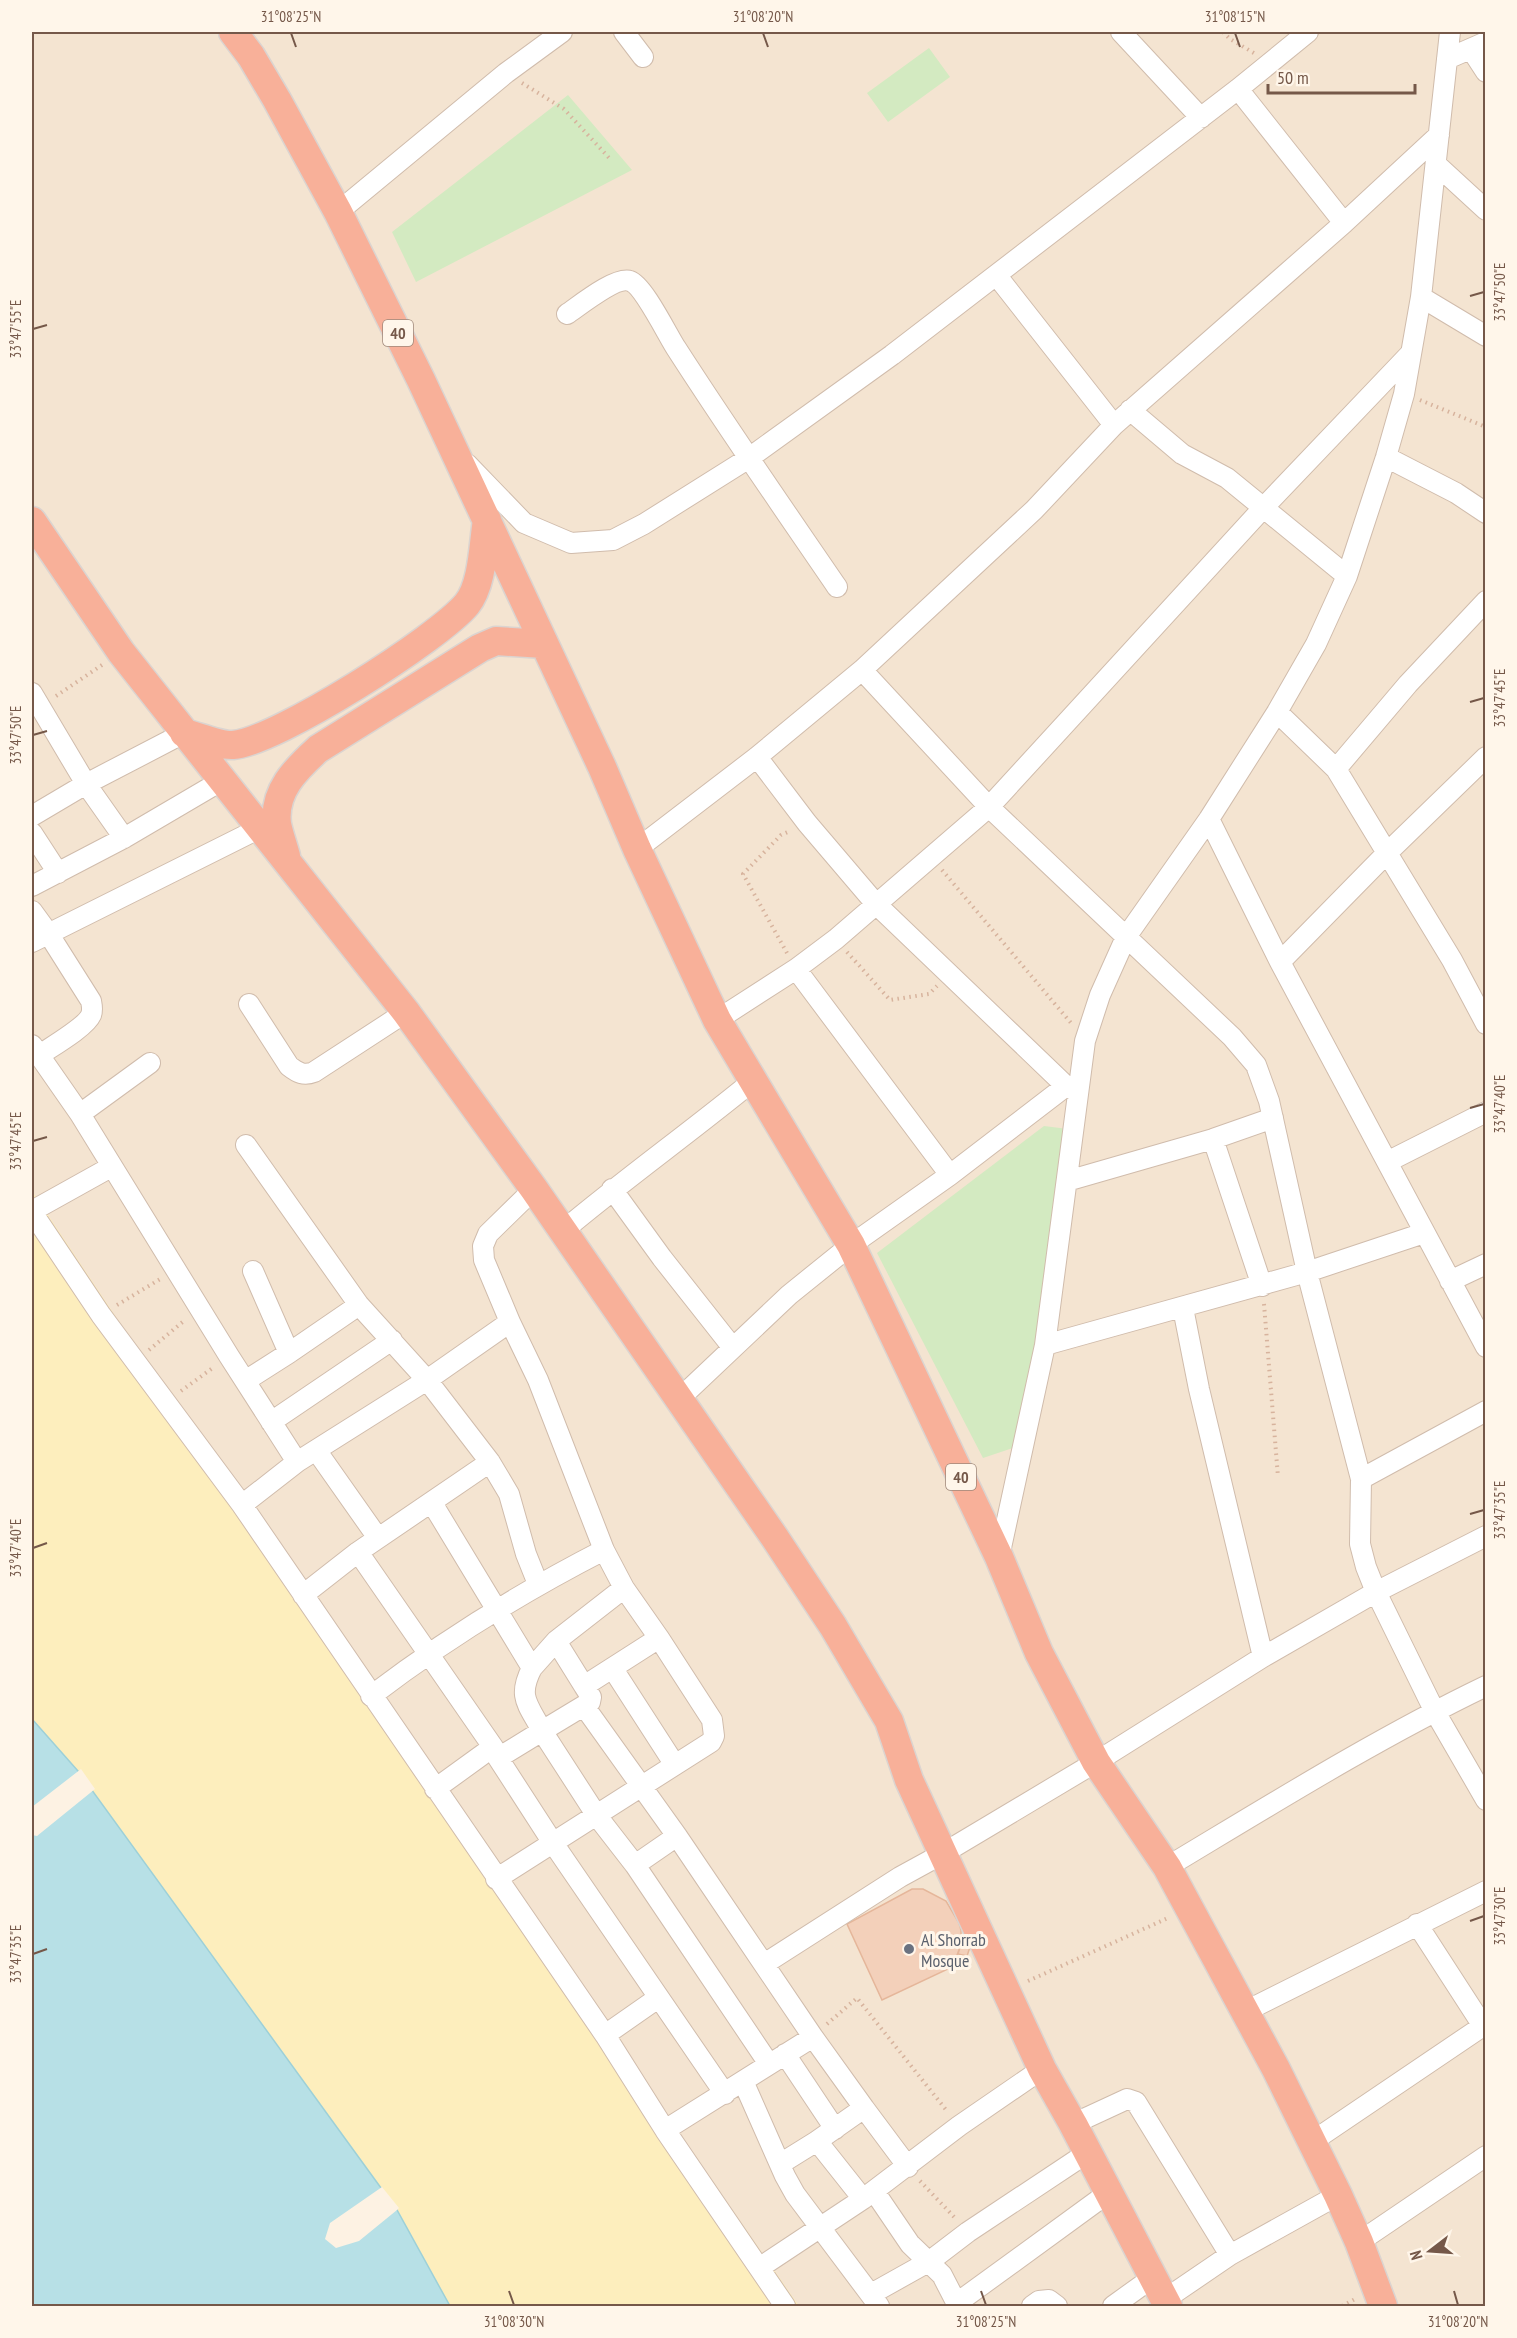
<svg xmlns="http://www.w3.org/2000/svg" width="1517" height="2338" viewBox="0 0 1517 2338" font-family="'PT Sans Narrow',sans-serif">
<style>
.residential{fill:#f4e4d1}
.green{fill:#d3eac1}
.sand{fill:#fdeebd}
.water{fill:#b7e0e6;stroke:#9dd0d8;stroke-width:1.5}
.pier{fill:#fdf2e3}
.building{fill:#f3d0ba;stroke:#e5b69a;stroke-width:1.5}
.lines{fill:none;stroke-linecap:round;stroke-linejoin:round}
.minor-casing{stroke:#d0bcac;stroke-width:22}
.highway-casing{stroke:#dbd4d0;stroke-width:31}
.path{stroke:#d7b39d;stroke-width:4;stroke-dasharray:1.5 4.5;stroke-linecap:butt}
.minor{stroke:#fff;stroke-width:20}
.highway{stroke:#f8b099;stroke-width:28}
.ticks{fill:none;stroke:#755849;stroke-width:2}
.worship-dot{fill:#6b7280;stroke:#fff6ea;stroke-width:2}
.labels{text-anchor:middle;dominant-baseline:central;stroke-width:6;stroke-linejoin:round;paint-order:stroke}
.shield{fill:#fff6ea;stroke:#9e8779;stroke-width:1.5}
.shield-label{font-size:16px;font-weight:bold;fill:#755849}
.worship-label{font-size:18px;fill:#5b616d;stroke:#fff6ea;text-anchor:start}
.neatline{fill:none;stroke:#755849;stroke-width:2}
.ticks-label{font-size:15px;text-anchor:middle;fill:#755849}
</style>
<rect width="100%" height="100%" fill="#fdf2e3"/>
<path class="residential" d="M32,32H1485V2306H773L32,1284Z"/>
<path class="green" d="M929,48L950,77L888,122L867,93Z
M568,95L632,170L416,282L392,232Z
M1044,1126L1068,1129L1025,1444L983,1458L877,1253Z"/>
<path class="sand" d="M32,1191L146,1362L799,2306H226L32,1986Z"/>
<path class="water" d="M32,1719L78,1771L397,2210L450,2306H32Z"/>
<path class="pier" d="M81,1769L95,1789L37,1836L32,1835V1807Z
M382,2187L399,2208L397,2210L359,2241L336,2248L325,2239L330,2223Z"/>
<path class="building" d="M912,1889H923L946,1901L959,1923L961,1930V1944L956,1958L948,1969L882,2000L847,1924Z
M961,1944L970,1947L967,1956L958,1954Z"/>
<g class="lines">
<defs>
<path id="minor" d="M624,32L643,57
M1121,32L1201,118
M1471,49L1486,72
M1447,59L1486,42
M1238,89L1344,223
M1437,165L1486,210
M338,212L506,73L562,32
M997,276L1114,425
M1421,297L1486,336
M567,314C579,306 616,276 630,281C643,285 667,334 676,348C728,429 783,508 837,587
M1130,410L1182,454L1227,478L1347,576
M1386,457L1456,493L1486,513
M467,464L524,523L571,543L613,540L644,524L749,458L892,355L1238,89L1308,32
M862,670L989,807L1232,1037L1256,1065L1269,1101L1307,1272L1361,1479L1360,1544L1366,1567L1376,1592L1434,1710L1486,1800
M32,693L86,784L124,838
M1277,712L1336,769L1452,960L1486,1024
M757,757L807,823L876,904L1066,1086L1077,1092
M1336,769L1408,684L1486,601
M32,816L86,784L184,733
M1209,819L1280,962L1486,1347
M32,833L58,873
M637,849L757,757L862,670L1034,510L1114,425L1344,223L1439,135
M32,886L124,838L221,781
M32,911L48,933L91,1001C92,1006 93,1010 91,1015C86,1027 51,1047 38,1056
M32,942L260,828
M1280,962L1386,854L1486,757
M796,969L950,1175
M249,1004L289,1066C298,1073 304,1076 314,1072L406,1012
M717,1020L796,969L836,939L989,807L1264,507L1410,354
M32,1045L80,1114L229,1356L297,1462
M80,1114L150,1063
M1213,1139L1262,1286
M246,1145L359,1305L427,1380L490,1462L509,1494L526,1554L538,1584
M1387,1162L1486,1112
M1067,1181L1213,1139L1273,1118
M612,1189L662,1258L733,1348
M32,1211L111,1167
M32,1212L101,1315L242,1505L605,2035L665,2130L785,2306
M564,1230C626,1178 692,1131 754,1080
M253,1271L289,1353
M1450,1281L1486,1264
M1183,1308L1199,1389L1263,1657
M1045,1345L1307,1272L1424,1233
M245,1381L289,1353L359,1305
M678,1400L789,1295L851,1245L950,1175L1066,1086
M271,1422L392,1340
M316,1450L378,1538
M1361,1479L1486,1411
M432,1503L532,1668L556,1641L624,1588
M242,1505L297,1462L427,1380L510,1322
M358,1552L493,1747L498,1758L553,1843L725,2094
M999,1557L1045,1345L1085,1041L1100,995L1126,937L1209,819L1277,712L1316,644L1347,576L1386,457L1404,394L1421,297L1450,32
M303,1595L358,1552L490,1462
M659,1638L584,1686L591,1697L590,1702L542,1731L597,1816L635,1865L769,2064
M556,1641L584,1686
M613,1669L675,1765
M371,1696C447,1638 520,1593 604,1550
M584,1706L677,1836L813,2037L864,2108L817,2141L863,2199
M498,1758L542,1731C528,1704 517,1697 532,1668
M435,1789L493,1747
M635,1865L677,1836
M1167,1867C1272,1804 1376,1739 1486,1686
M496,1879L711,1742L714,1736L712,1720L659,1638L624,1588L604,1550L538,1380L510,1322L484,1260L483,1246L488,1234L534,1189
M1417,1924L1483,2026
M764,1964L900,1877L942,1854L1096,1762L1263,1657L1376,1592L1486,1536
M1244,2012L1486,1891
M605,2035L658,1998
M785,2054L835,2129
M743,2081L785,2176L795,2194L879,2306
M864,2108L908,2167
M1073,2124L1127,2099L1136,2102L1230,2255
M665,2130L813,2037
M1313,2141L1486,2024
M780,2164L817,2141
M874,2191L910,2244L942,2275L958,2306
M1359,2242L1486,2156
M759,2268L863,2199L959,2126L1042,2069
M871,2294L930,2261L968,2232L1087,2153
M1164,2300L1230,2255L1338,2195
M957,2303L1108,2193
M1032,2306L1039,2301L1049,2300L1057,2306
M1113,2306L1152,2278"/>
<path id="highway" d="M233,32L251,56L277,100L338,212L421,380L602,767L637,849L717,1020L851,1245L999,1557L1039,1653L1096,1762L1167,1867L1276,2069L1338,2195L1359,2242L1383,2306
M32,521L121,652L406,1012L534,1189L775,1538L833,1626L889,1721L909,1780L1042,2069L1073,2124L1168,2306
M184,733C197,736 221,746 233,745C276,742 439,638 467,604C483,584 483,544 487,520
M286,856C283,845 279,834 277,824C273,791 296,769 318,749L480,648L496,641L544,644"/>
</defs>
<use href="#minor" class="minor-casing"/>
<use href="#highway" class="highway-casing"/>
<path class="path" d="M1223,32L1230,39L1254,53
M522,83L564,109L611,160
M1420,400L1486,427
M56,696L102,665
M942,870L1071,1023
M847,952L890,1000L929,994L937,986
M787,953L743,874L781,835L790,831
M1264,1304L1278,1477
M117,1305L162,1278
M149,1350L185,1320
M181,1391L214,1367
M1028,1981L1168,1918
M827,2024L857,1998L947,2111
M920,2181L956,2219
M1342,2306L1357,2298"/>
<use href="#minor" class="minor"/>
<use href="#highway" class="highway"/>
</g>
<path class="ticks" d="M291,33L296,47M763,33L768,47M1235,33L1240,47M1470,296L1484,292M33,329L47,325M1470,702L1484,698M33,735L47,731M1470,1108L1484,1104M33,1141L47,1137M1470,1514L1484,1510M33,1548L47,1543M1470,1921L1484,1916M33,1954L47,1949M509,2291L514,2305M981,2291L986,2305M1454,2291L1458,2305"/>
<circle class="worship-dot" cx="909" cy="1949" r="6"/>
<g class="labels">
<g class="shield">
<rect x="383" y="320" width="30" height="26" rx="4.5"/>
<rect x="946" y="1464" width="30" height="26" rx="4.5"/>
</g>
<g class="shield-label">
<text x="398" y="333">40</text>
<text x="961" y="1477">40</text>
</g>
<g class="worship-label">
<text x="921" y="1939">Al Shorrab<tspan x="921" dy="21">Mosque</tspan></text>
</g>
</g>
<rect width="1517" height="2338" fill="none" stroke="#fff6ea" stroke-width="66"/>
<g transform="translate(1430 2251) rotate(253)" stroke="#fff6ea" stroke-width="4.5" paint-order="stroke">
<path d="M0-4.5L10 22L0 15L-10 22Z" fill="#755849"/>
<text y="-9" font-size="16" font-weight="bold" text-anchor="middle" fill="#755849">N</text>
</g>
<path d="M1268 84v9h147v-9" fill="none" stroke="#755849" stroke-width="3"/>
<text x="1277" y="84" font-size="18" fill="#755849" stroke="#fff6ea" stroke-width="4.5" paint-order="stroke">50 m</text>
<rect x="33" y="33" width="1451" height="2272" class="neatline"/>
<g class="ticks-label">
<text x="291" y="22">31°08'25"N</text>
<text x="763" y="22">31°08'20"N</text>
<text x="1235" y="22">31°08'15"N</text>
<text transform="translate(1500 292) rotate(-90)" y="5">33°47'50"E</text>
<text transform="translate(16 329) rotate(-90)" y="5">33°47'55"E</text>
<text transform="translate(1500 698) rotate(-90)" y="5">33°47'45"E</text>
<text transform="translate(16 735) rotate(-90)" y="5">33°47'50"E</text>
<text transform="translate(1500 1104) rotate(-90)" y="5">33°47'40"E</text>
<text transform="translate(16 1141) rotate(-90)" y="5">33°47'45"E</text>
<text transform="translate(1500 1510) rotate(-90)" y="5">33°47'35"E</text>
<text transform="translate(16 1548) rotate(-90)" y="5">33°47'40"E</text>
<text transform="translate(1500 1916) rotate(-90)" y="5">33°47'30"E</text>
<text transform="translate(16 1954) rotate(-90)" y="5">33°47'35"E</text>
<text x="514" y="2327">31°08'30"N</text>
<text x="986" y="2327">31°08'25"N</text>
<text x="1458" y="2327">31°08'20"N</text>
</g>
</svg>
